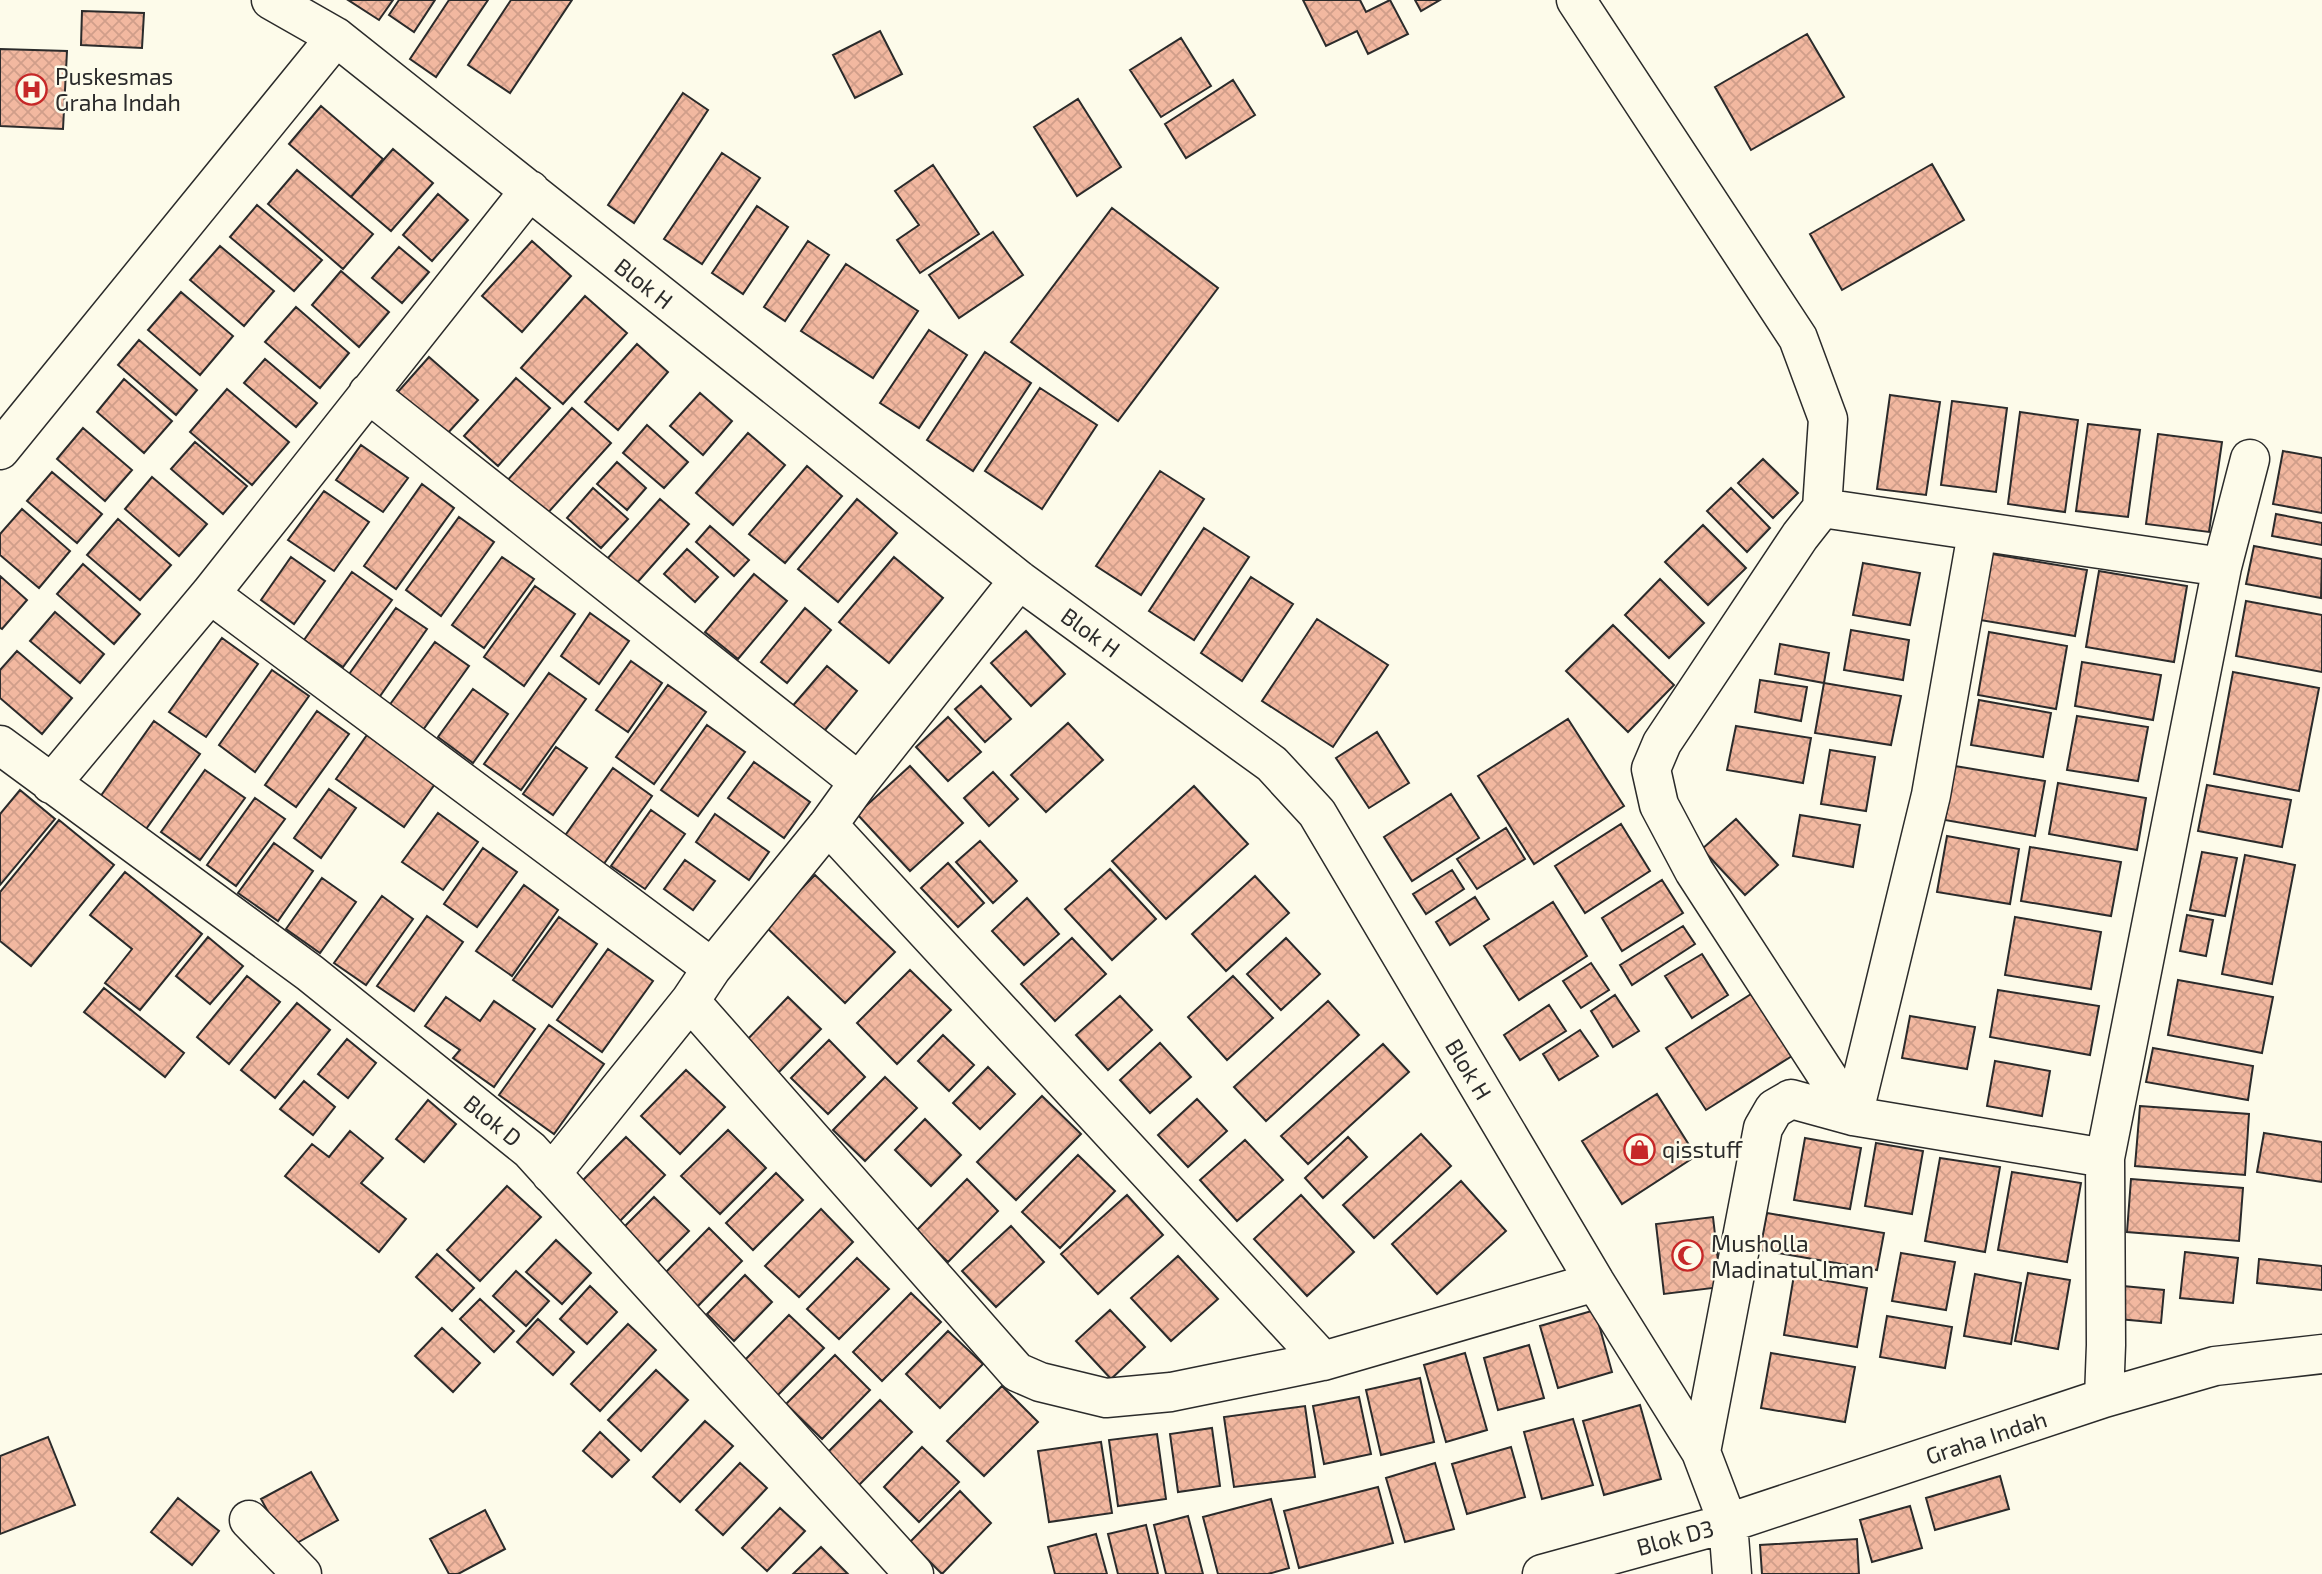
<svg xmlns="http://www.w3.org/2000/svg" width="2322" height="1574" viewBox="0 0 2322 1574" font-family="'Exo 2',sans-serif">
<style>
.building{fill:url(#building-cross-hatch);stroke:#2b2b2b;stroke-width:2}
.lines{fill:none;stroke-linecap:round;stroke-linejoin:round}
.minor-casing{stroke:#2b2b2b;stroke-width:41}
.minor{stroke:#fdfbea;stroke-width:38}
.labels{text-anchor:middle;dominant-baseline:central;stroke-width:5;stroke-linejoin:round;paint-order:stroke}
.poi-label{font-size:23px;fill:#2b2b2b;stroke:#fdfbea;text-anchor:start}
.street-label{font-size:23px;fill:#2b2b2b;stroke:#fdfbea}
</style>
<defs>
<pattern id="building-cross-hatch" width="8" height="8" patternUnits="userSpaceOnUse" patternTransform="scale(1.75)"><rect width="8" height="8" fill="#f2b8a0"/><path d="M0 0l8 8M0 8l8-8" fill="none" stroke="#d09e8a"/></pattern>
</defs>
<rect width="100%" height="100%" fill="#fdfbea"/>
<path class="building" d="M348,0H393L379,20Z
M399,0H435L414,32L389,15Z
M449,0H488L436,77L410,59Z
M511,0H572L510,93L468,65Z
M1303,0H1360L1366,12L1390,0L1408,34L1368,54L1357,31L1326,46Z
M1415,0H1440L1421,11Z
M82,11L144,13L142,48L81,45Z
M880,31L902,74L855,98L833,55Z
M1807,34L1844,97L1751,150L1715,87Z
M1181,38L1211,86L1161,117L1130,70Z
M0,49L67,51L63,129L0,126Z
M1233,80L1255,115L1186,158L1165,124Z
M683,93L708,110L634,223L608,205Z
M1078,99L1121,167L1077,196L1034,127Z
M321,106L383,159L351,197L289,144Z
M393,149L433,183L391,231L351,197Z
M722,153L760,178L702,264L664,239Z
M1932,164L1964,220L1842,290L1810,234Z
M933,165L979,234L920,273L897,240L919,225L895,191Z
M297,170L373,234L343,269L268,204Z
M438,194L468,220L432,261L403,235Z
M257,205L322,260L294,291L230,237Z
M757,206L788,227L743,294L712,273Z
M1112,208L1218,288L1118,421L1011,342Z
M993,232L1023,275L959,318L929,275Z
M532,241L571,276L522,332L482,296Z
M808,241L829,255L785,321L764,307Z
M220,246L274,291L244,326L190,280Z
M399,247L429,272L402,303L372,278Z
M846,264L918,311L873,378L801,331Z
M341,271L389,312L359,347L312,305Z
M181,292L233,336L200,375L148,330Z
M585,296L627,333L563,404L521,368Z
M296,307L349,353L320,388L265,342Z
M929,330L967,355L919,428L880,403Z
M139,340L197,390L176,415L118,365Z
M637,344L668,372L618,430L585,402Z
M985,352L1031,383L973,471L927,440Z
M429,357L478,400L446,435L397,393Z
M265,359L317,403L296,427L244,383Z
M516,378L550,408L498,466L464,436Z
M124,379L172,421L144,453L97,412Z
M1040,388L1097,425L1042,509L985,471Z
M227,389L289,442L252,485L190,432Z
M700,393L732,421L703,455L670,426Z
M1890,395L1940,402L1926,495L1877,489Z
M1952,401L2007,408L1996,492L1941,485Z
M572,408L611,443L545,516L506,482Z
M2020,412L2078,420L2065,512L2008,504Z
M2088,424L2140,430L2128,517L2076,511Z
M647,425L688,462L664,488L623,453Z
M83,428L132,470L105,501L57,459Z
M748,433L785,465L733,525L696,493Z
M2158,434L2222,442L2209,532L2146,524Z
M195,442L247,486L223,514L171,469Z
M361,445L408,478L383,512L336,480Z
M2283,451L2322,458V513L2273,504Z
M1763,459L1798,493L1773,518L1738,483Z
M617,462L646,488L627,510L597,484Z
M807,466L842,496L785,563L749,534Z
M1160,471L1204,499L1141,595L1096,566Z
M52,472L102,514L77,543L27,501Z
M152,477L207,524L179,556L125,509Z
M422,484L454,508L396,589L364,566Z
M593,488L628,519L601,548L567,518Z
M1731,488L1770,528L1747,552L1707,511Z
M324,491L369,522L334,571L288,540Z
M660,499L689,524L628,593L600,567Z
M857,499L897,533L838,602L798,569Z
M22,509L70,551L39,588L0,555V534Z
M2276,514L2322,523V545L2272,536Z
M459,517L494,542L441,616L406,590Z
M118,519L171,565L140,600L87,555Z
M1703,525L1746,568L1708,605L1665,562Z
M710,526L749,560L734,576L696,542Z
M1204,528L1249,557L1194,640L1149,611Z
M2254,546L2322,559L2321,598L2246,584Z
M687,549L718,577L695,602L664,574Z
M1992,554L2087,570L2075,636L1980,620Z
M291,557L325,581L294,624L261,600Z
M502,557L534,579L484,648L452,625Z
M894,557L943,598L889,663L839,622Z
M1863,563L1920,573L1910,625L1853,615Z
M83,564L140,614L114,644L57,594Z
M2099,571L2187,586L2174,662L2086,647Z
M352,572L392,600L343,667L304,640Z
M754,574L787,601L738,659L705,632Z
M0,576L27,600L2,629L0,628Z
M1251,577L1293,604L1242,681L1201,653Z
M1660,579L1704,623L1669,658L1625,615Z
M535,586L575,614L524,686L484,657Z
M2246,601L2322,615V672L2236,656Z
M396,608L427,629L378,699L347,677Z
M805,608L831,630L787,683L761,662Z
M55,612L104,654L80,683L30,641Z
M590,613L629,641L599,684L561,656Z
M1317,619L1388,665L1333,747L1262,701Z
M1613,625L1674,685L1628,732L1566,671Z
M1851,630L1909,640L1903,680L1844,670Z
M1026,631L1065,674L1031,706L991,663Z
M1989,632L2067,646L2056,709L1978,695Z
M222,638L258,664L206,737L169,712Z
M435,642L469,666L420,734L386,710Z
M1780,644L1829,653L1824,683L1775,674Z
M17,651L72,698L42,734L0,698V670Z
M631,661L662,683L628,732L596,710Z
M2082,662L2161,675L2153,720L2075,706Z
M827,666L857,691L821,735L790,709Z
M272,670L309,696L255,772L219,745Z
M2233,672L2319,688L2299,791L2214,774Z
M549,673L586,699L521,790L484,764Z
M1760,680L1807,687L1801,721L1755,712Z
M1824,683L1901,696L1891,745L1815,733Z
M668,685L706,712L654,784L616,757Z
M981,686L1011,719L985,742L955,709Z
M473,689L508,714L473,763L438,737Z
M1979,700L2051,713L2043,757L1971,745Z
M317,711L349,734L296,807L265,785Z
M2077,716L2148,727L2138,781L2067,770Z
M948,717L981,752L948,781L916,747Z
M1568,719L1624,806L1534,864L1478,776Z
M154,721L200,754L146,829L100,797Z
M1068,723L1103,760L1046,812L1011,775Z
M707,725L745,752L698,816L661,790Z
M1736,726L1811,738L1803,783L1727,770Z
M1377,732L1409,783L1369,808L1336,758Z
M367,735L435,784L404,827L336,779Z
M556,747L587,768L553,815L523,794Z
M1830,750L1875,757L1866,811L1821,804Z
M754,762L810,802L784,838L728,798Z
M910,766L963,823L910,871L857,814Z
M1955,766L2045,781L2035,836L1945,820Z
M613,768L652,796L603,865L564,837Z
M205,770L245,798L200,860L161,832Z
M993,772L1018,799L989,826L964,798Z
M2058,783L2146,798L2137,850L2049,834Z
M2207,785L2291,800L2282,847L2198,831Z
M1194,786L1248,844L1166,919L1112,861Z
M329,789L356,808L321,858L294,838Z
M20,790L55,819L0,885V814Z
M1451,794L1479,838L1412,881L1384,837Z
M255,798L285,819L236,886L207,865Z
M651,810L685,834L645,889L611,866Z
M438,813L478,842L443,890L402,862Z
M715,814L769,852L749,880L696,842Z
M1800,815L1860,825L1853,867L1793,856Z
M1736,819L1778,865L1745,895L1702,849Z
M59,820L114,865L31,966L0,941V892Z
M1621,824L1650,871L1585,913L1555,866Z
M1506,828L1525,859L1477,889L1457,859Z
M1947,836L2019,849L2010,904L1937,892Z
M980,841L1017,881L993,903L956,862Z
M274,843L313,871L278,921L238,893Z
M2030,847L2121,862L2111,916L2021,901Z
M483,848L517,872L477,927L444,904Z
M2202,852L2237,858L2225,916L2190,910Z
M2245,855L2295,865L2272,984L2222,974Z
M685,860L715,881L693,910L664,889Z
M948,863L984,903L958,927L921,888Z
M1110,869L1156,919L1112,960L1065,909Z
M1452,870L1464,889L1426,914L1413,894Z
M125,872L202,934L140,1010L105,983L132,949L90,915Z
M815,875L895,952L845,1003L765,926Z
M1255,876L1289,913L1226,971L1192,934Z
M322,878L356,902L320,953L286,929Z
M1662,880L1683,913L1622,951L1602,918Z
M524,885L558,910L512,976L476,951Z
M382,896L413,919L366,985L334,963Z
M1475,897L1489,919L1450,945L1436,922Z
M1027,898L1059,934L1024,965L992,931Z
M1553,902L1587,956L1519,1000L1484,946Z
M2187,915L2213,920L2206,956L2180,951Z
M427,916L463,942L414,1011L377,986Z
M559,917L597,944L552,1007L513,980Z
M2015,917L2101,932L2091,989L2005,975Z
M1683,926L1695,944L1632,985L1620,965Z
M208,937L243,966L210,1004L176,976Z
M1072,938L1106,974L1055,1021L1021,984Z
M1286,938L1320,974L1281,1010L1247,974Z
M608,949L653,981L602,1052L557,1020Z
M1702,954L1728,995L1692,1018L1665,976Z
M1591,963L1609,990L1581,1008L1563,981Z
M910,970L951,1010L897,1064L857,1023Z
M247,976L280,1002L229,1064L197,1037Z
M1233,976L1273,1018L1227,1060L1188,1017Z
M2178,980L2273,997L2262,1053L2168,1035Z
M104,988L184,1053L165,1077L84,1012Z
M1998,990L2099,1006L2090,1055L1990,1037Z
M1751,994L1792,1056L1706,1110L1666,1048Z
M1615,995L1639,1031L1613,1047L1591,1011Z
M1120,996L1152,1030L1108,1070L1076,1035Z
M446,997L480,1021L494,1001L535,1029L494,1087L453,1058L460,1050L425,1026Z
M788,997L821,1029L776,1075L744,1043Z
M1328,1001L1359,1035L1266,1121L1234,1087Z
M297,1003L330,1030L275,1098L241,1070Z
M1549,1005L1566,1031L1520,1060L1504,1035Z
M1910,1016L1975,1027L1967,1069L1902,1058Z
M549,1025L604,1064L554,1134L499,1095Z
M1580,1030L1598,1056L1559,1080L1543,1054Z
M943,1035L974,1065L949,1091L918,1061Z
M347,1039L376,1063L348,1098L318,1074Z
M829,1040L865,1077L828,1114L791,1078Z
M1160,1043L1191,1077L1150,1113L1120,1080Z
M1383,1044L1409,1072L1308,1164L1281,1136Z
M2153,1048L2253,1066L2248,1100L2146,1082Z
M1995,1061L2050,1071L2042,1116L1987,1106Z
M988,1067L1015,1094L980,1129L953,1103Z
M686,1070L725,1107L680,1154L641,1116Z
M885,1077L917,1108L865,1161L833,1130Z
M304,1081L335,1107L313,1135L280,1109Z
M1657,1094L1696,1156L1622,1204L1582,1141Z
M1042,1096L1081,1134L1016,1200L977,1162Z
M1197,1099L1227,1131L1188,1167L1158,1135Z
M428,1100L456,1124L424,1162L396,1139Z
M2140,1106L2249,1114L2245,1175L2135,1166Z
M925,1119L961,1155L931,1186L895,1150Z
M728,1130L766,1168L720,1214L681,1176Z
M350,1131L383,1158L361,1183L406,1219L379,1252L285,1176L312,1144L329,1157Z
M2264,1133L2322,1142V1182L2257,1172Z
M1421,1134L1451,1166L1374,1238L1343,1205Z
M626,1137L665,1175L618,1223L579,1184Z
M1348,1137L1367,1157L1323,1198L1305,1178Z
M1805,1138L1861,1148L1850,1209L1794,1200Z
M1245,1140L1283,1180L1237,1221L1200,1180Z
M1876,1143L1923,1151L1912,1214L1865,1206Z
M1078,1155L1115,1191L1060,1248L1022,1212Z
M1940,1158L2000,1167L1985,1252L1925,1241Z
M2012,1172L2081,1183L2067,1262L1998,1250Z
M776,1173L803,1200L753,1250L726,1223Z
M967,1179L998,1211L948,1262L916,1231Z
M2131,1179L2243,1188L2239,1241L2127,1232Z
M1461,1181L1506,1231L1437,1294L1392,1244Z
M507,1186L541,1217L480,1281L447,1250Z
M1127,1195L1163,1235L1098,1294L1061,1254Z
M1301,1195L1354,1252L1307,1296L1254,1239Z
M654,1197L689,1231L648,1272L613,1238Z
M821,1209L853,1242L799,1297L765,1266Z
M1767,1213L1884,1233L1877,1270L1760,1250Z
M1713,1217L1721,1287L1664,1294L1656,1224Z
M1011,1226L1044,1262L996,1307L962,1271Z
M709,1228L742,1261L697,1307L664,1274Z
M556,1240L591,1273L562,1304L526,1272Z
M2185,1252L2238,1258L2233,1303L2180,1298Z
M1901,1253L1955,1262L1946,1310L1892,1301Z
M437,1254L474,1288L452,1311L416,1277Z
M1178,1256L1218,1299L1171,1341L1131,1298Z
M857,1258L889,1289L839,1339L807,1309Z
M2259,1259L2322,1266V1290L2257,1283Z
M516,1271L549,1301L526,1326L493,1296Z
M2028,1273L2070,1280L2058,1349L2015,1341Z
M1975,1274L2021,1283L2011,1344L1964,1336Z
M745,1275L772,1302L734,1341L707,1314Z
M1794,1275L1867,1288L1857,1347L1784,1335Z
M590,1286L617,1312L587,1344L560,1319Z
M2123,1286L2164,1290L2161,1323L2119,1319Z
M911,1293L941,1322L882,1381L853,1352Z
M480,1299L514,1331L494,1352L460,1319Z
M1110,1310L1145,1347L1111,1379L1076,1341Z
M1595,1310L1612,1372L1558,1388L1540,1326Z
M789,1315L824,1348L774,1399L740,1365Z
M1887,1316L1952,1327L1945,1368L1880,1357Z
M538,1319L574,1352L553,1375L517,1342Z
M628,1324L656,1350L600,1411L571,1384Z
M442,1328L480,1363L453,1392L415,1356Z
M948,1331L983,1364L940,1408L906,1374Z
M1529,1345L1544,1398L1498,1410L1484,1358Z
M1465,1353L1487,1430L1446,1442L1424,1365Z
M1771,1353L1855,1367L1845,1422L1761,1408Z
M835,1355L870,1390L822,1439L786,1404Z
M656,1370L688,1400L641,1451L608,1420Z
M1420,1378L1434,1442L1381,1455L1366,1390Z
M1002,1386L1038,1422L984,1476L947,1441Z
M1359,1397L1371,1454L1324,1464L1313,1406Z
M880,1400L912,1432L855,1489L822,1458Z
M1640,1405L1661,1479L1604,1495L1583,1421Z
M1305,1406L1315,1477L1234,1487L1224,1417Z
M1573,1419L1593,1485L1542,1499L1524,1432Z
M705,1421L733,1446L680,1502L653,1477Z
M1212,1428L1220,1486L1178,1492L1170,1434Z
M600,1432L629,1460L612,1477L583,1451Z
M1157,1434L1166,1499L1118,1506L1109,1440Z
M48,1437L75,1505L0,1534V1456Z
M1101,1442L1112,1513L1049,1522L1038,1451Z
M922,1447L959,1482L919,1522L884,1487Z
M1511,1447L1525,1497L1467,1514L1452,1464Z
M740,1463L767,1488L723,1535L696,1510Z
M1435,1463L1454,1529L1405,1542L1386,1478Z
M311,1472L338,1520L288,1548L261,1499Z
M2000,1476L2009,1509L1935,1530L1926,1498Z
M1378,1487L1393,1543L1299,1568L1284,1511Z
M960,1491L991,1523L942,1574L910,1542Z
M178,1498L219,1531L192,1565L151,1532Z
M1271,1499L1289,1568L1268,1574H1218L1203,1517Z
M1910,1506L1922,1548L1872,1562L1860,1520Z
M780,1508L805,1531L767,1571L742,1548Z
M485,1510L505,1549L458,1574H449L430,1539Z
M1188,1516L1203,1574H1166L1154,1525Z
M1146,1525L1158,1574H1118L1108,1534Z
M1096,1534L1107,1574H1055L1048,1547Z
M1857,1539L1859,1574H1762L1760,1545Z
M821,1547L848,1574H793Z"/>
<g class="lines">
<defs>
<path id="minor" d="M271,0L336,37L1019,580L1272,764L1317,813L1595,1282L1701,1452L1728,1523L1732,1574
M1576,0L1798,338L1828,419L1822,508
M368,393L859,782
M0,450L336,37
M210,594L712,968
M0,745L310,973L530,1150L914,1574
M51,784L210,594L530,190
M828,825L1323,1361
M690,1001L1017,1372L1040,1382L1106,1398L1171,1392L1323,1361L1595,1282
M1853,1116L1694,871L1659,805L1651,769L1662,743L1800,536L1822,508L2222,567
M1853,1116L1931,795L1977,533
M551,1174L690,1001L712,968L828,825L859,782L1019,580
M2104,1398L2106,1345L2105,1158L2222,567L2250,459
M1701,1452L1763,1128L1774,1109L1791,1099L1853,1116L2105,1158
M249,1520L302,1574
M1542,1574L1728,1523L2104,1398L2215,1366L2322,1354"/>
</defs>
<use href="#minor" class="minor-casing"/>
<use href="#minor" class="minor"/>
</g>
<defs>
<symbol id="hospital-ring" viewBox="-11 -11 22 22"><circle r="9.5" fill="#fdfbea" stroke="#c62828" stroke-width="1.5"/><path d="M-5-5h3v3.5h4V-5h3V5h-3V1.5h-4V5h-3Z" fill="#c62828"/></symbol>
<symbol id="shop-ring" viewBox="-11 -11 22 22"><circle r="9.5" fill="#fdfbea" stroke="#c62828" stroke-width="1.5"/><path d="M-5-2.5h2.3a2.7 3.5 0 0 1 5.4 0H5L5.5 6h-11ZM-1.5-2.5h3a1.5 2.3 0 0 0-3 0Z" fill="#c62828"/></symbol>
<symbol id="mosque-ring" viewBox="-11 -11 22 22"><circle r="9.5" fill="#fdfbea" stroke="#c62828" stroke-width="1.5"/><path d="M3.5-4.9A6 6 0 1 0 3.5 4.9A5 5 0 1 1 3.5-4.9Z" fill="#c62828"/></symbol>
</defs>
<g fill-rule="evenodd">
<use href="#hospital-ring" x="14" y="72" width="35" height="35"/>
<use href="#shop-ring" x="1622" y="1132" width="35" height="35"/>
<use href="#mosque-ring" x="1670" y="1238" width="35" height="35"/>
</g>
<g class="labels">
<g class="poi-label">
<text x="55" y="76">Puskesmas<tspan x="55" dy="26">Graha Indah</tspan></text>
<text x="1662" y="1149">qisstuff</text>
<text x="1711" y="1243">Musholla<tspan x="1711" dy="26">Madinatul Iman</tspan></text>
</g>
<g class="street-label">
<text transform="translate(644 283) rotate(38)">Blok H</text>
<text transform="translate(1091 632) rotate(36)">Blok H</text>
<text transform="translate(1469 1069) rotate(59)">Blok H</text>
<text transform="translate(493 1120) rotate(39)">Blok D</text>
<text transform="translate(1986 1437) rotate(-18)">Graha Indah</text>
<text transform="translate(1675 1537) rotate(-15)">Blok D3</text>
</g>
</g>
</svg>
